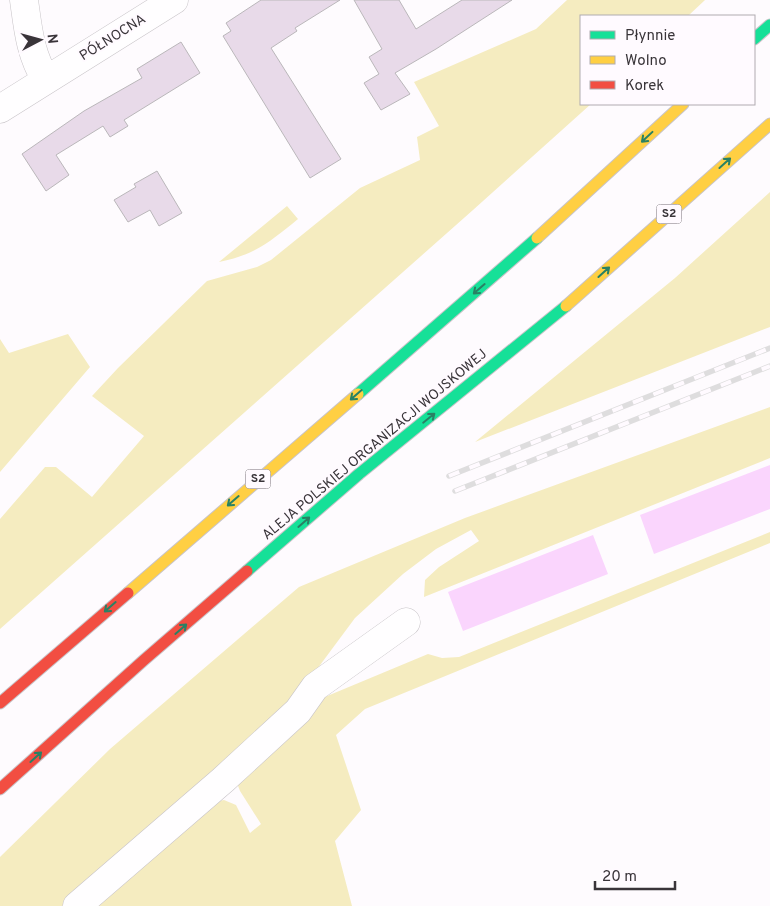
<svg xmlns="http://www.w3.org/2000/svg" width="770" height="906" viewBox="0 0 770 906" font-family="Overpass,sans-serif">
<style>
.green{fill:#f5ecc0}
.water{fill:#fad5fd}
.building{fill:#e8dae9;stroke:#bab7ba}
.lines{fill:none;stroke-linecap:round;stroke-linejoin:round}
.street-casing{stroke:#c8c4c8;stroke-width:29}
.fast-casing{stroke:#c8c4c8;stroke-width:13}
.slow-casing{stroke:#c8c4c8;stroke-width:13}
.jam-casing{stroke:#c8c4c8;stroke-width:13}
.street{stroke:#fffeff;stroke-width:28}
.fast{stroke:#16e098;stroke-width:11}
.slow{stroke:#ffcf43;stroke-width:11}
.jam{stroke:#f24e42;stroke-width:11}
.rail-casing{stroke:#deddde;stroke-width:5.5}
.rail{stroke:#fffaff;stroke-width:4;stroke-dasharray:11;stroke-linecap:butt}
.oneway{stroke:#298164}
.labels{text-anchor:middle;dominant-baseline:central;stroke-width:4;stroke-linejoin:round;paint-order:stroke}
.shield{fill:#fffaff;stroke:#746f74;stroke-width:1}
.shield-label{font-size:12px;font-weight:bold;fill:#393439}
.street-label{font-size:14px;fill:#393439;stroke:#fffaff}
</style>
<rect width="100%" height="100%" fill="#fefbfe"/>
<path class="green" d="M567,0H705L688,16H581V104H591L473,210L0,629V519L45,467H56L92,497L144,436L92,396L118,368L207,281L257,267L271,260L360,188L420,160L417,137L439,126L414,82L536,29Z
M770,192V327L475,442L675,278Z
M287,206L298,219C271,241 255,255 219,262Z
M68,334L90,367L0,472V339L9,353Z
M770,407V458L424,597L425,580L439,567L479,541L471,530L436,549L403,574L355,618L283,715L62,906H0V857L110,749L299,587L465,518Z
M770,532V543L365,709L336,735L361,810L335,841L352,906H94L214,802L224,800L236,805L250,833L261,824L240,791L237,783L320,699L428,654L442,658L459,657Z"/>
<path class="water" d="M770,465V509L654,554L640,515Z
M593,535L608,574L463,631L448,592Z"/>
<path class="building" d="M261,0H340L295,28L297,31L271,48L341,159L310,178L223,36L231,31L226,23Z
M354,0H399L416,29L462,0H512L436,49L395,73L410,94L381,110L364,83L379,74L369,57L382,49Z
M181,42L200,73L124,120L128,126L110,137L103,126L56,155L69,175L46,191L22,154L84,111L142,78L137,69Z
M157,171L182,213L159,226L150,210L128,222L114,200L136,187L134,184Z"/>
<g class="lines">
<defs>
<path id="street" d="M24,0C28,29 30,54 46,80
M0,109L174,0
M77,906L223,780L298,711L315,687L406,622"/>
<path id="fast" d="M754,39L770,25
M358,394L537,238
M247,571L359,474L566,306"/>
<path id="slow" d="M537,238L683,104
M566,306L770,124
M128,593L358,394"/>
<path id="jam" d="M0,703L128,593
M0,789L144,660L247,571"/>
</defs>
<use href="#street" class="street-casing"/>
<use href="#fast" class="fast-casing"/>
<use href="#slow" class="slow-casing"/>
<use href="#jam" class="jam-casing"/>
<use href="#street" class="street"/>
<use href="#fast" class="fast"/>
<use href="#slow" class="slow"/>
<use href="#jam" class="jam"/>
<defs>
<path id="rail" d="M449,476L770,348
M455,491L770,366"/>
</defs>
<use href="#rail" class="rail-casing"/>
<use href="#rail" class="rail"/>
</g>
<defs><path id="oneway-shaft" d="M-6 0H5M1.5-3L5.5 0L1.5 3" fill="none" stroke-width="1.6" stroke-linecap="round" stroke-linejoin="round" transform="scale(1.25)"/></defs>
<g class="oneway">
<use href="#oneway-shaft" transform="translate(647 137) rotate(137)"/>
<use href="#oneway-shaft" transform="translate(725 163) rotate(-42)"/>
<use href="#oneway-shaft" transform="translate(604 272) rotate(-42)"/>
<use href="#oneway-shaft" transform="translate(479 289) rotate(139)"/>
<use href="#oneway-shaft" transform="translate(356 395) rotate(139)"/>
<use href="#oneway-shaft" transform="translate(429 418) rotate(-39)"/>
<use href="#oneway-shaft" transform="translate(233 501) rotate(139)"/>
<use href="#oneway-shaft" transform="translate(304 522) rotate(-41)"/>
<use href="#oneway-shaft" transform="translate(110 607) rotate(139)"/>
<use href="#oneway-shaft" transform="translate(181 629) rotate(-41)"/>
<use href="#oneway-shaft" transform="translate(36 757) rotate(-42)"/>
</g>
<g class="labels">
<g class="shield">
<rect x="656.5" y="204.5" width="25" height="19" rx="4"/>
<rect x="245.5" y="469.5" width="25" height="19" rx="4"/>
</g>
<g class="shield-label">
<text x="669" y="214">S2</text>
<text x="258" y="479">S2</text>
</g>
<g class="street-label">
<text transform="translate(113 38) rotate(-32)">PÓŁNOCNA</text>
<text transform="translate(375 445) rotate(-40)">ALEJA POLSKIEJ ORGANIZACJI WOJSKOWEJ</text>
</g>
</g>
<rect x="580" y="15" width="175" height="90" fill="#fffaff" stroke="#b0abb0"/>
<rect x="590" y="31" width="25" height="8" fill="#16e098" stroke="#b0abb0"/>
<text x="625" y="40" font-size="15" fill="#393439">Płynnie</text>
<rect x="590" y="56" width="25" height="8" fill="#ffcf43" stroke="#b0abb0"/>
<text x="625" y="65" font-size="15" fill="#393439">Wolno</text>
<rect x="590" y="81" width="25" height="8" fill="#f24e42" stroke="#b0abb0"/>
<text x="625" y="90" font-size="15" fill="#393439">Korek</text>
<g transform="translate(40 40) rotate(84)" stroke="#fffaff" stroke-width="4" paint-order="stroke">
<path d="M0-4L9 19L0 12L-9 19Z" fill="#393439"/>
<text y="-8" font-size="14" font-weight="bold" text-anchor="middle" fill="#393439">N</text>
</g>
<path d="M595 881v8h80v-8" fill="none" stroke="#393439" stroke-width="2.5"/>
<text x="602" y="881" font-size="15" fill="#393439" stroke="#fffaff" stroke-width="4" paint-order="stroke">20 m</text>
</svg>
